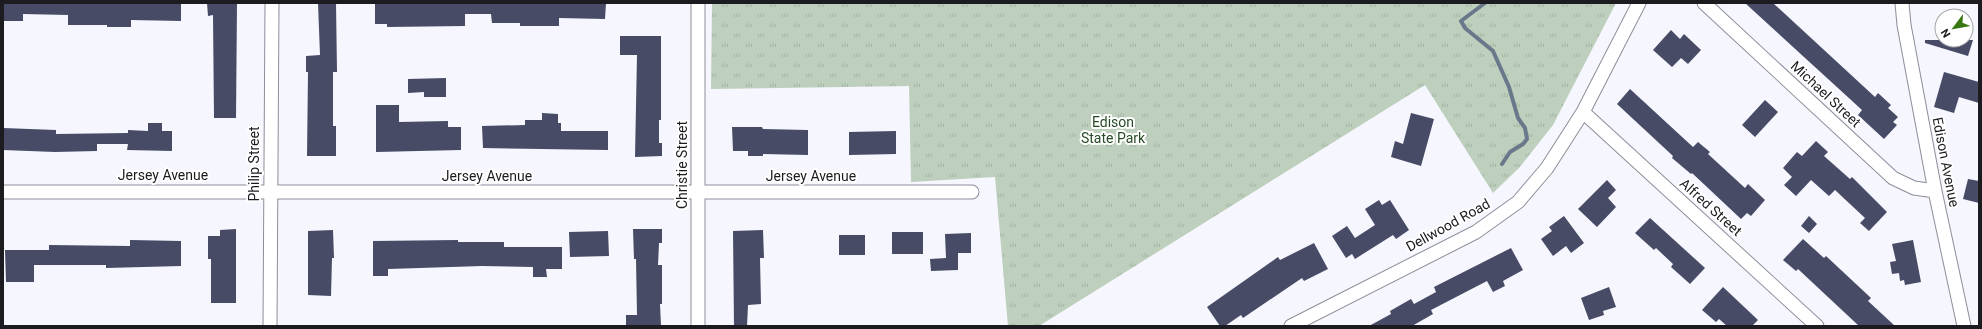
<svg xmlns="http://www.w3.org/2000/svg" width="1982" height="329" viewBox="0 0 1982 329" font-family="Roboto,sans-serif">
<style>
.grass{fill:url(#grass-tufts)}
.lines{fill:none;stroke-linecap:round;stroke-linejoin:round}
.stream{stroke:#69788b;stroke-width:4}
.building{fill:#474b65}
.minor-casing{stroke:#8c8e99;stroke-width:15}
.minor{stroke:#fff;stroke-width:13}
.labels{text-anchor:middle;dominant-baseline:central;stroke-width:4;stroke-linejoin:round;paint-order:stroke}
.street-label{font-size:14px;fill:#1b1b20;stroke:#fff}
.park-label{font-size:14px;fill:#264a26;stroke:#fff}
</style>
<defs>
<pattern id="grass-tufts" width="24" height="20" patternUnits="userSpaceOnUse"><rect width="24" height="20" fill="#bed0bd"/><path d="M3 7l-1-3M5 7V3M7 7l1-3M15 17l-1-3M17 17v-4M19 17l1-3" fill="none" stroke="#a3b2a2"/></pattern>
</defs>
<rect width="100%" height="100%" fill="#f5f6fe"/>
<path class="grass" d="M712,3H1616L1553,125L1519,168L1493,193L1425,85L1039,326H1008L995,177L911,182L909,86L711,89Z"/>
<g class="lines">
<path class="stream" d="M1485,3L1461,21L1465,28L1493,51L1509,87L1518,118L1525,128L1527,139L1523,144L1510,152L1502,164"/>
</g>
<path class="building" d="M4,3H181V21L131,20V27H107V25H68V15L23,14V21H4Z
M207,3H237L236,118H214L213,15L208,16Z
M318,3H336L337,72H333V126H336V156H307L308,72H306V56L320,55Z
M375,3H606L605,19L559,18V26H520V23H492L491,14H465V26L387,27V24H375Z
M1745,3H1773L1875,97L1878,93L1891,105L1888,108L1898,117L1893,122L1897,125L1884,139L1858,115L1862,110Z
M1671,30L1680,39L1684,34L1701,50L1688,64L1681,58L1672,67L1653,50Z
M620,36H661V120H659V143H662V156L635,157L637,55H620Z
M1925,40H1973L1968,56L1925,43Z
M1944,72L1979,82V103L1959,97L1954,113L1934,107Z
M446,78V97H424V92L408,93V79Z
M1630,89L1693,147L1698,142L1710,152L1708,154L1745,188L1748,184L1765,200L1751,216L1747,213L1741,219L1692,173L1691,174L1672,158L1673,156L1617,104Z
M1765,100L1778,112L1755,137L1742,125Z
M376,105H399V122L448,121V127H461V150L376,152Z
M542,113L558,114V123H561V131H608V150L483,148L482,126L525,125V120H542Z
M1411,113L1434,119L1421,166L1391,157L1395,141L1403,144Z
M148,123H162V131H172V151L127,150L128,144H97V151L55,152L3,150V128L56,130V134L128,133V130L148,131Z
M732,127H762L763,129L808,130V155L763,154V156H748V151H733Z
M896,131V154L849,155V132Z
M1816,141L1828,152L1824,156L1850,179L1852,177L1887,212L1869,231L1860,223L1865,218L1835,190L1829,196L1811,180L1796,196L1784,185L1792,177L1783,168L1797,152L1802,156Z
M1968,179L1979,181V203L1963,199Z
M1607,180L1616,190L1608,198L1616,207L1597,227L1578,209Z
M1379,200L1382,205L1390,200L1409,230L1396,239L1393,235L1355,259L1352,254L1346,258L1332,236L1347,226L1355,238L1375,225L1365,209Z
M1564,216L1584,243L1571,253L1566,246L1553,256L1541,239L1552,231L1549,227Z
M1809,216L1817,224L1809,233L1801,226Z
M1650,218L1705,268L1690,284L1671,267L1673,264L1656,248L1654,250L1635,233Z
M236,229V303H211V259H208V236H220V230Z
M633,229H662V243H659L658,265H662V304H660L661,326H626V315H637L636,259H634Z
M333,230L334,258H332L331,296L308,295V231Z
M763,230L764,258H760L761,304L748,305L747,326H734L733,231Z
M608,231L609,256L570,257L569,232Z
M892,232H923V254H892Z
M971,233V253H958V270L931,271L930,259L946,258L945,234Z
M839,235H865V255H839Z
M1803,239L1824,258L1826,256L1871,298L1868,301L1895,326H1859L1798,269L1796,271L1783,260Z
M130,240L181,241V266L106,268V265H34V282H6L5,250H49V245L130,246Z
M458,240V242H504V247H562V269H546L547,277H533V267L482,266L388,269V276H373V241Z
M1913,240L1921,282L1905,285L1904,280L1900,281L1899,273L1892,274L1890,262L1896,261L1892,244Z
M1314,243L1328,269L1304,281L1302,278L1243,318L1241,315L1225,326H1220L1207,307L1278,257L1280,260Z
M1511,248L1523,270L1503,281L1505,286L1493,292L1487,281L1431,310L1433,314L1412,326H1369L1391,314L1390,311L1411,299L1414,304L1436,292L1434,287Z
M1609,287L1616,307L1603,311L1604,315L1589,320L1581,298Z
M1723,287L1758,320L1752,326H1727L1719,319L1716,322L1702,310Z"/>
<g class="lines">
<defs>
<path id="minor" d="M698,3V326
M1704,3L1893,178L1914,188L1935,191
M1902,3L1904,25L1935,191L1964,326
M1583,112L1817,326
M3,192H972
M270,326L272,3
M1291,326L1476,232L1518,202L1547,168L1583,112L1639,3"/>
</defs>
<use href="#minor" class="minor-casing"/>
<use href="#minor" class="minor"/>
</g>
<g class="labels">
<g class="street-label">
<text transform="translate(1826 94) rotate(43)">Michael Street</text>
<text transform="translate(1946 162) rotate(79)">Edison Avenue</text>
<text transform="translate(254 164) rotate(-90)">Philip Street</text>
<text transform="translate(682 165) rotate(-90)">Christie Street</text>
<text x="163" y="175">Jersey Avenue</text>
<text x="487" y="176">Jersey Avenue</text>
<text x="811" y="176">Jersey Avenue</text>
<text transform="translate(1711 207) rotate(42)">Alfred Street</text>
<text transform="translate(1448 225) rotate(-29)">Dellwood Road</text>
</g>
<g class="park-label">
<text x="1113" y="122">Edison<tspan x="1113" dy="16">State Park</tspan></text>
</g>
</g>
<rect width="1982" height="329" fill="none" stroke="#1b1b20" stroke-width="8"/>
<g transform="translate(1954 28) rotate(238)"><circle r="19" fill="#ffffff" stroke="#a4a4a6"/>
<path d="M0-3L7 15L0 10L-7 15Z" fill="#397710"/>
<text y="-6" font-size="11" font-weight="bold" text-anchor="middle" fill="#1b1b20">N</text>
</g>
</svg>
